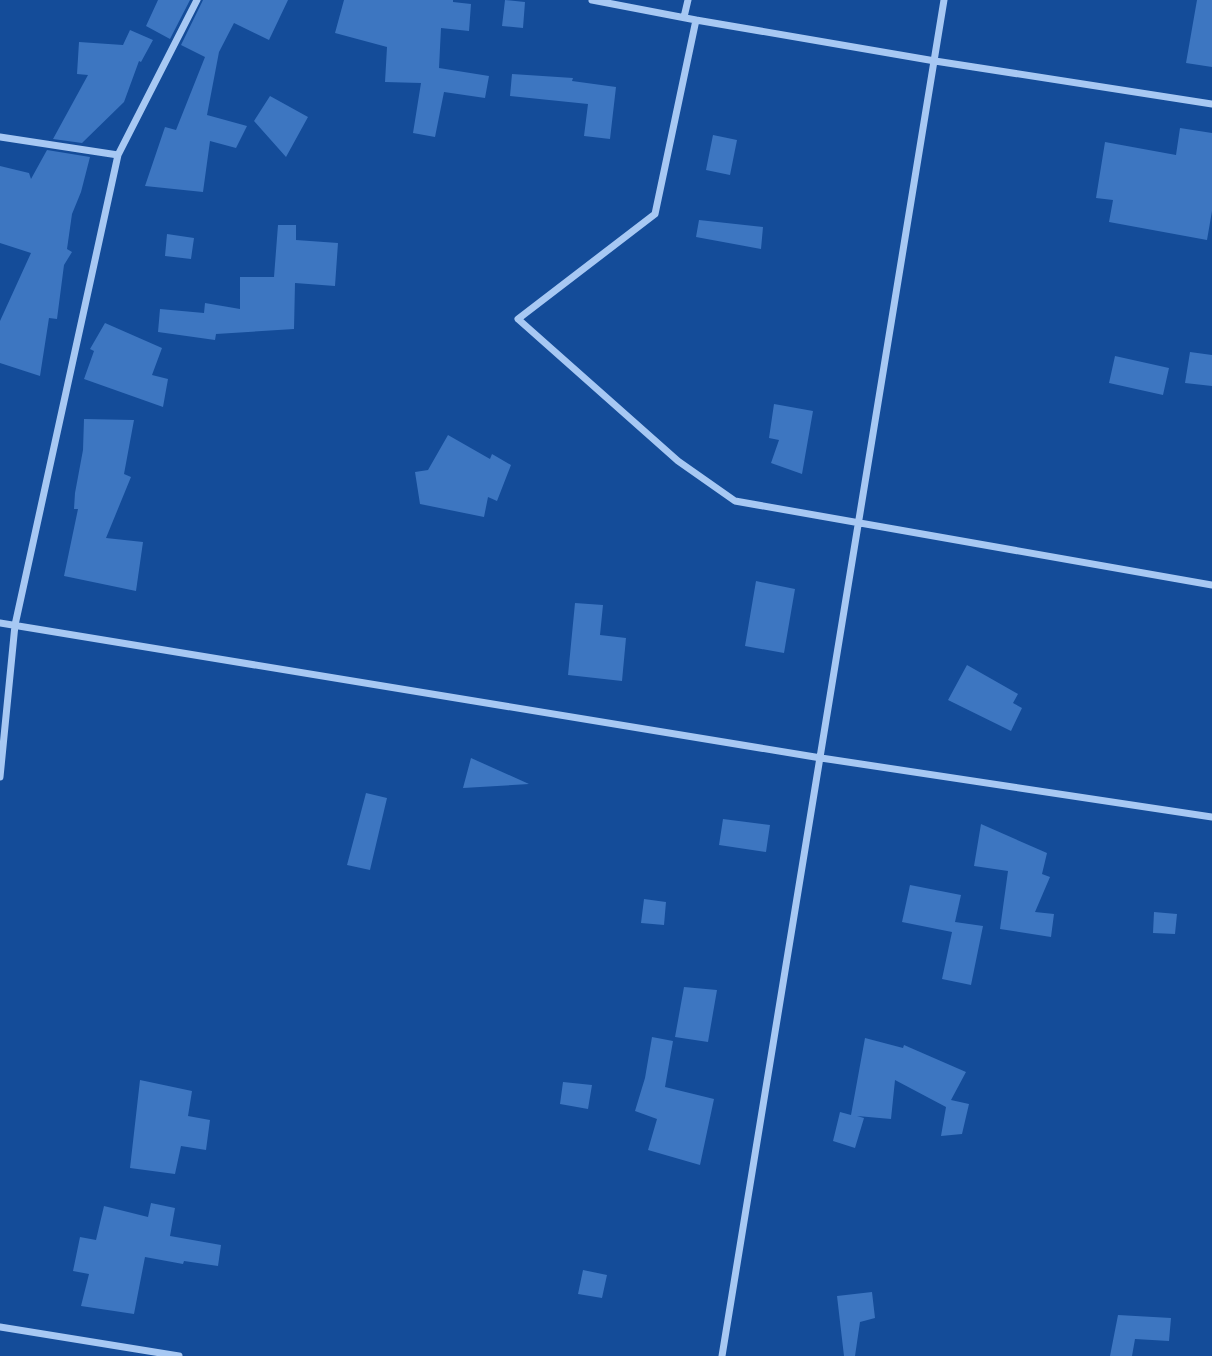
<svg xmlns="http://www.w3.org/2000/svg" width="1212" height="1356" viewBox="0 0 1212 1356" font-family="'Fira Sans Condensed',sans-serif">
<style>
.building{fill:#3d76c1}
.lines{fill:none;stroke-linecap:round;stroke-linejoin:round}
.minor{stroke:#a7c8f3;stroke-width:7}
</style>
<rect width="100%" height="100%" fill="#144c99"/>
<path class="building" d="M158,0H190L170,39L146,26Z
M203,0H288L269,40L234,23L219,52L207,115L247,126L236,148L210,141L203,192L145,186L165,127L176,130L205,57L181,45Z
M344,0H453V2L471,4L469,31L441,28L439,68L489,76L485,98L444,92L435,137L413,133L421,83L385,82L387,47L335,33Z
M505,0L525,2L523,28L502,26Z
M1197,0H1212V67L1186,63Z
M130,30L153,40L141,62L139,61L124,102L82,143L53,139L88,75L77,74L79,42L123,45Z
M512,74L573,78L572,81L616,87L610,139L584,136L588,104L510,96Z
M270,96L308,117L286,157L254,121Z
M1180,128L1212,133V211L1207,240L1109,222L1113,200L1096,198L1105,142L1176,155Z
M713,135L737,140L730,175L706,170Z
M47,150L90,157L81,192L72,214L67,249L72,252L64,265L57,319L49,318L40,376L0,363V321L31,253L0,243V166L29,173L31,179Z
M699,220L763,227L761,249L696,237Z
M278,225H296V240L338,243L335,286L295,283L294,329L216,334L215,340L158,332L160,309L204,313L205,303L240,309V277H274Z
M167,234L194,238L191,259L165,256Z
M105,323L162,348L152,375L168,379L163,407L84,379L94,351L90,349Z
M1190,352L1212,355V386L1185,383Z
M1115,356L1169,368L1163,395L1109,383Z
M774,404L813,411L802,474L771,463L779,440L769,438Z
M84,419L134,420L124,474L131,477L106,538L143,542L136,591L64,576L78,509H74L75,493L83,450Z
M448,435L490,459L492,454L511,465L497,501L488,497L484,517L420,504L415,472L428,470Z
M756,581L795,589L784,653L745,646Z
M575,603L603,605L600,635L626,638L622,681L568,675Z
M967,665L1018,694L1013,703L1022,708L1011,731L948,700Z
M471,758L529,784L463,788Z
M366,793L387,798L370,870L347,865Z
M723,819L770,825L766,852L719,845Z
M981,824L1047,853L1042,874L1050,877L1035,912L1054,914L1051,937L1000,929L1008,871L974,866Z
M910,885L961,895L955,922L983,926L971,985L942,979L952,932L902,922Z
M644,899L666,902L664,925L641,923Z
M1154,912L1177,914L1175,934L1153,933Z
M684,987L717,990L708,1042L675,1037Z
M652,1037L673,1041L665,1087L714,1099L700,1165L648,1150L657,1119L635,1111L645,1078Z
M865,1038L903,1048L904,1045L966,1072L951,1100L969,1104L962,1134L941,1136L946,1107L895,1080L891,1119L857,1116L864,1118L855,1148L833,1141L840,1112L851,1115Z
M140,1080L192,1091L188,1116L210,1120L206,1150L181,1146L175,1174L130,1168Z
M563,1082L592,1085L588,1109L560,1104Z
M151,1203L175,1208L170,1236L221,1245L218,1266L184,1261L183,1264L145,1257L134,1314L81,1306L89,1274L73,1271L80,1237L96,1240L104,1206L148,1217Z
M583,1270L607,1275L602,1298L578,1294Z
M872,1292L875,1318L860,1322L855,1356H844L837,1296Z
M1118,1315L1171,1318L1169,1341L1135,1339L1132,1356H1110Z"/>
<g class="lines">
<path class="minor" d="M592,0L696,20L655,214L518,319L678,461L735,501L1212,585
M684,17L688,0
M696,20L935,61L1212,104
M0,137L118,155
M0,623L821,758L1212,817
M0,777L15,625L118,155L197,0
M0,1327L179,1356
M722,1356L944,0"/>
</g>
</svg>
